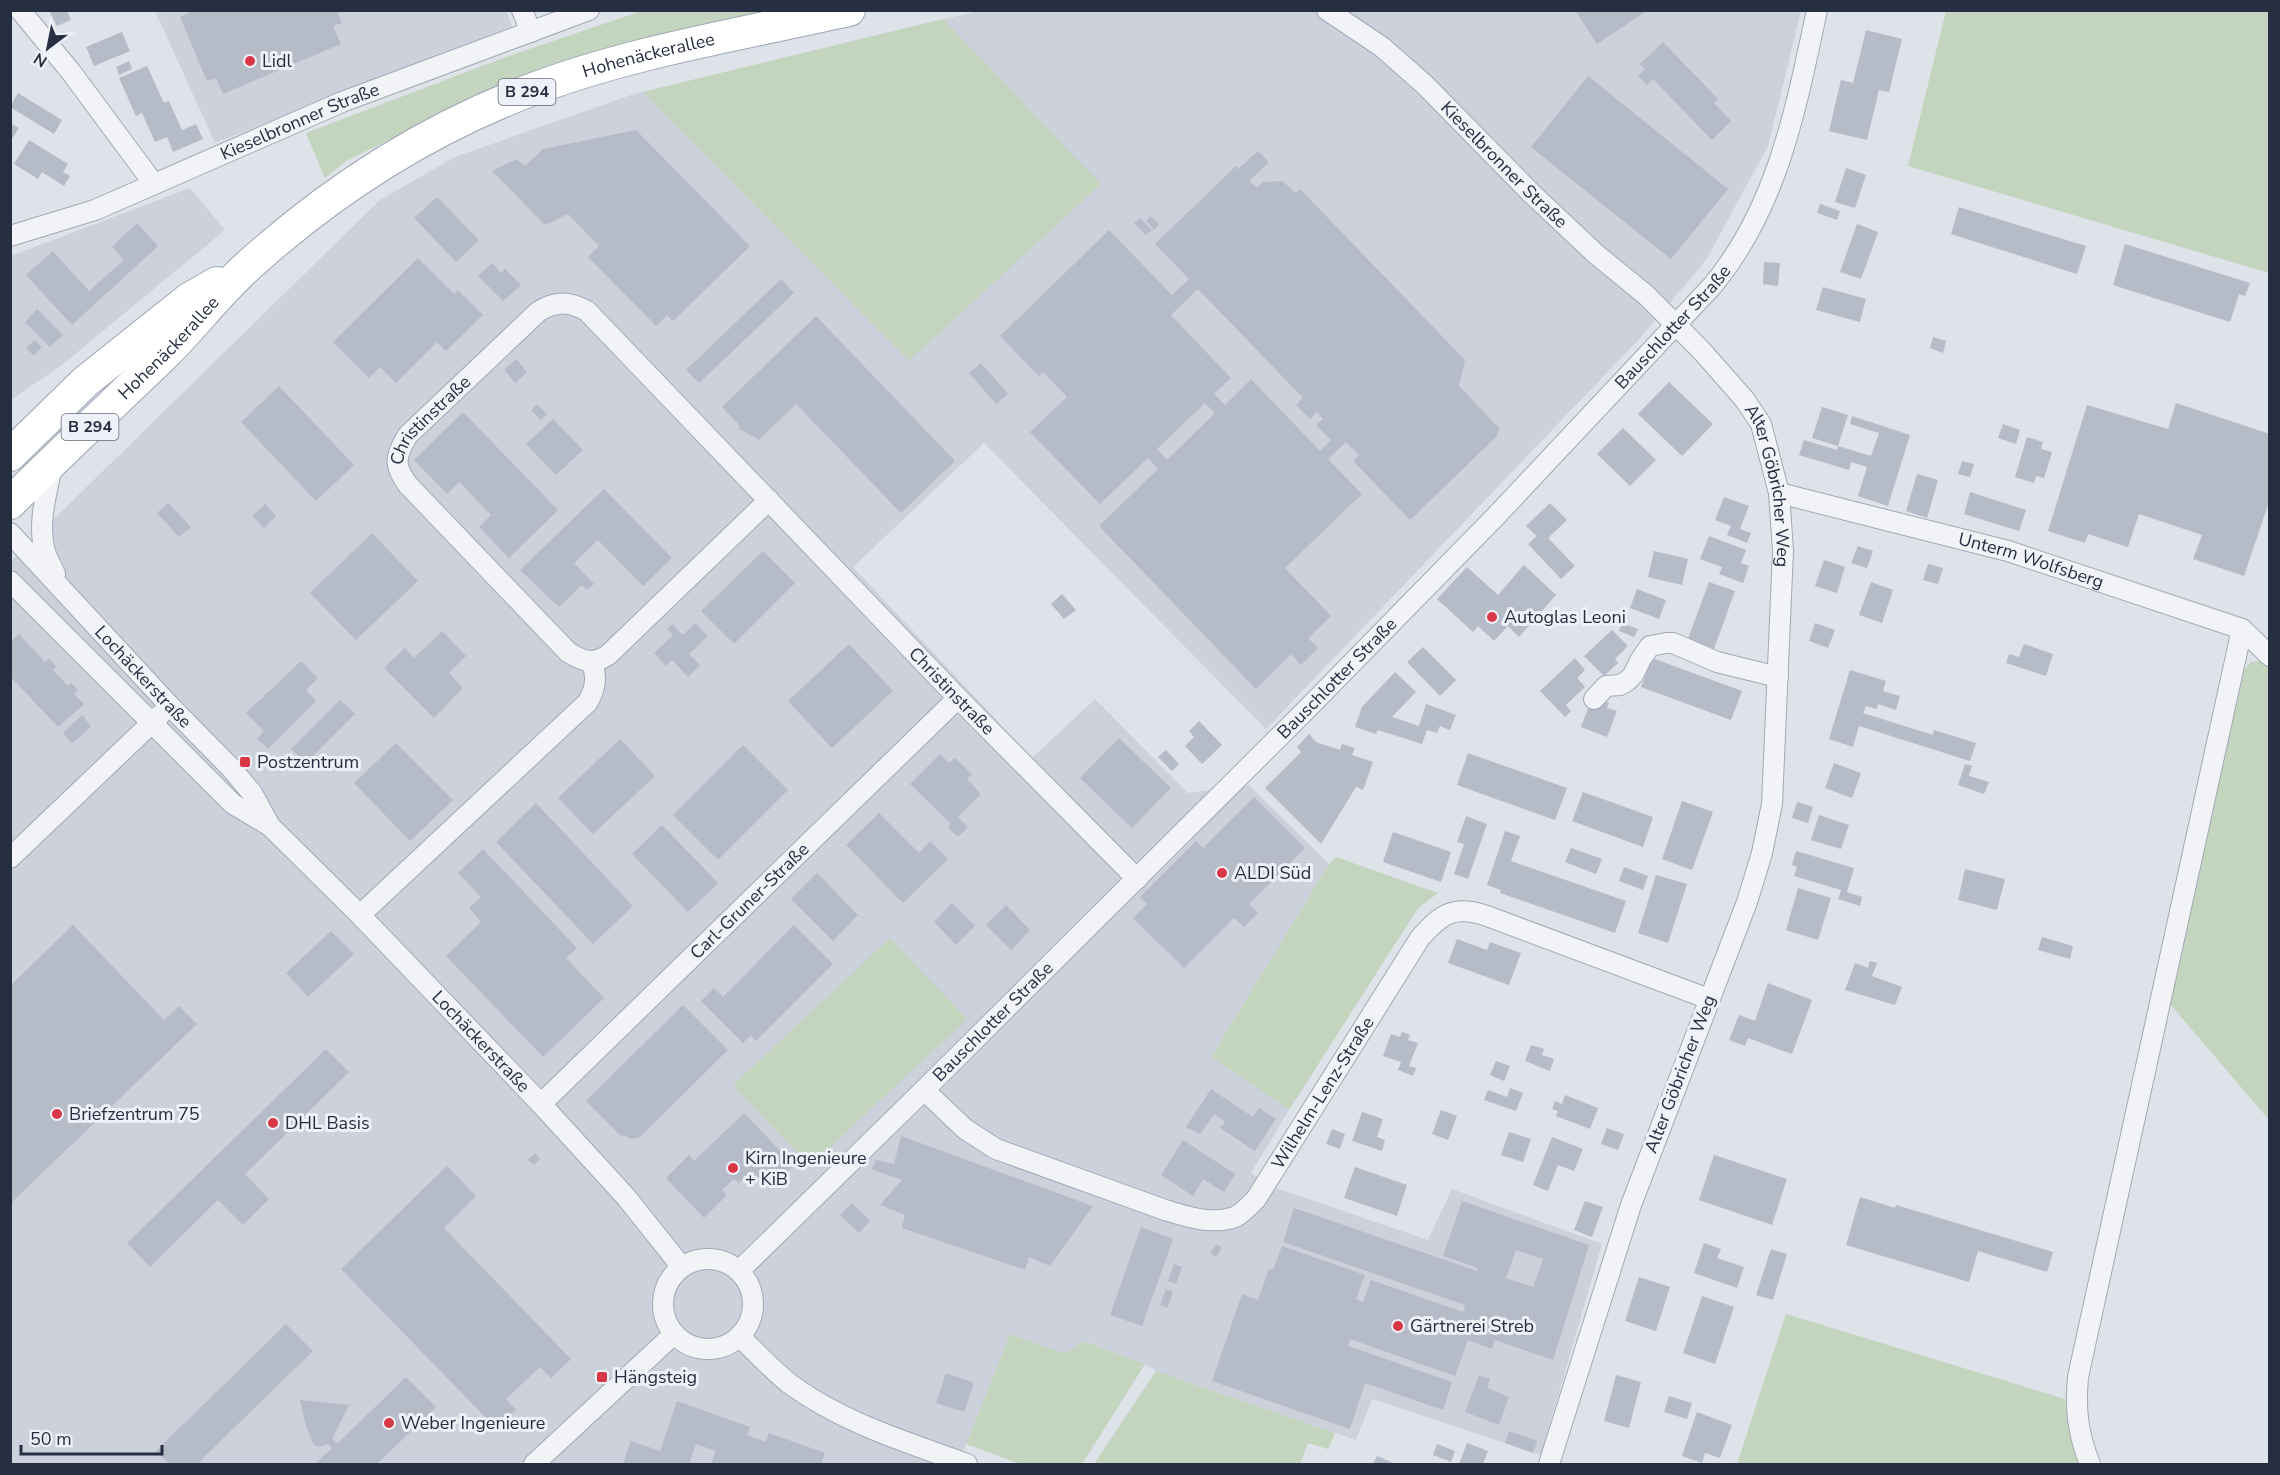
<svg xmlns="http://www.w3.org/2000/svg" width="2280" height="1475" viewBox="0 0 2280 1475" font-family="'Nunito Sans',sans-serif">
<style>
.built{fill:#ccd1dc}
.green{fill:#c3d4bf}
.building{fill:#b5bbc7;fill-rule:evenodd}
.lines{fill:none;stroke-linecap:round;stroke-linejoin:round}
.street-casing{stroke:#a3a8b4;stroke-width:22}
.primary-casing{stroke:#9da5b6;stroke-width:34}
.street{stroke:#f1f3f7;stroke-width:20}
.primary{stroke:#fff;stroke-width:32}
.poi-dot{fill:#da3746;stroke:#eef1f7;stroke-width:2}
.labels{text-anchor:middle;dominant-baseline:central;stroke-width:6;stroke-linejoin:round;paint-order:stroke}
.shield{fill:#eef1f7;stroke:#626878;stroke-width:1.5}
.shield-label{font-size:16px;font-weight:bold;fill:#262e42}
.street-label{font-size:18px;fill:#262e42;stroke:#eef1f7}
.poi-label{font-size:18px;fill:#262e42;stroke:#eef1f7;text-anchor:start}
</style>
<rect width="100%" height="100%" fill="#dee2e9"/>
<path class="built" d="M506,10L512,27L215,143L155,11Z
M978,11H1801L1768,146L1706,260L1642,336L1266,729L984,443L853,567L1032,758L1095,699L1188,793L1249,785L1329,864L1211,1057L1289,1110L1251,1173L1276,1188L1428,1240L1452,1189L1602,1244L1541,1455L1372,1399L1356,1440L1156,1371L1145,1364L1085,1341L1065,1354L1010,1334L958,1464H11V561L380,200L455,157L631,95Z
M190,188L225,230L62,365L11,400V256Z"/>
<path class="green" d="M642,11H773L589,53L504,83L346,161L325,178L306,133L506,57Z
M1946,11H2269V273L1908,166Z
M943,19L1101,184L909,361L643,92Z
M2262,661L2270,668L2269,1120L2165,998L2243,672L2251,662Z
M1336,857L1438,893L1418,908L1289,1110L1211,1057L1329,864Z
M890,938L967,1019L810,1166L733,1085Z
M1786,1314L2065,1399L2069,1431L2082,1464H1737Z
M1010,1334L1065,1354L1084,1341L1145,1364L1082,1464H1021L966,1444Z
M1156,1371L1335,1433L1328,1449L1308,1443L1300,1464H1094Z"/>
<path class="building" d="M52,10H67L71,20L57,26L50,12Z
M195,10H337L342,23L333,26L341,44L223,94L216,78L207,81L180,17Z
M1575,10H1648L1597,44Z
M1866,30L1902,39L1889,92L1879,90L1867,140L1829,131L1841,80L1853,83Z
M122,32L130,51L94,66L86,47Z
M1663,42L1718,99L1714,103L1731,121L1712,140L1653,79L1647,85L1638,76L1645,69L1640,64Z
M129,61L132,69L119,75L116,67Z
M147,66L164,103L169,101L182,130L196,124L203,139L173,152L167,137L155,142L142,113L136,116L119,78Z
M1588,76L1728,189L1671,259L1531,147Z
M18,93L62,120L54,134L10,107Z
M10,123L19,128L10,142Z
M636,130L750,246L673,321L667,315L656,326L588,257L599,246L568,214L545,225L492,171L517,159L525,166L543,149Z
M29,140L68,164L63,172L70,176L64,186L42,172L38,179L14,164Z
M1258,151L1269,162L1249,181L1257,188L1263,182L1283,181L1295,193L1300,189L1465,360L1459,386L1499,428L1497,436L1410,520L1353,461L1359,455L1346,442L1328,459L1362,494L1285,568L1331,616L1308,638L1318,648L1301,665L1291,654L1256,689L1099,526L1158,469L1148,458L1100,504L1030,432L1067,397L1043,372L1039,376L1000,336L1109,230L1172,295L1189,279L1155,244L1236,166L1238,169ZM1198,289L1303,398L1296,405L1310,419L1317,412L1323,419L1316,425L1331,440L1320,451L1251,379L1225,405L1214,394L1231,378L1171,315ZM1205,403L1215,413L1167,460L1157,449Z
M1846,168L1866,175L1855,208L1835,202Z
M437,197L479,240L456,262L414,218Z
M1820,204L1840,211L1837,220L1817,213Z
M1959,207L2086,246L2077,274L1951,234Z
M1151,216L1159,224L1154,230L1146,221Z
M1140,218L1152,230L1146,235L1134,223Z
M137,223L158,246L72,325L26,275L53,251L89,291L124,260L112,247Z
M1857,224L1878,232L1861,279L1840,272Z
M2125,244L2250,283L2245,296L2239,294L2230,322L2113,285Z
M418,258L454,294L458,290L483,315L446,351L437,342L396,383L380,367L369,378L333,342Z
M1764,262L1780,263L1778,286L1763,284Z
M492,263L501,273L505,269L521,285L503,301L478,276Z
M781,279L794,293L699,383L686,370Z
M1823,287L1866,299L1860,322L1816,310Z
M37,309L63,335L50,347L25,322Z
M816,316L955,461L901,513L796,404L759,440L738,428L740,426L722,407Z
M1933,337L1946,341L1943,353L1930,348Z
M35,340L42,347L34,356L26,348Z
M516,359L527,372L515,383L504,370Z
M981,363L1008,394L996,404L969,373Z
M1669,382L1713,424L1682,456L1638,414Z
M279,386L354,465L316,501L241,422Z
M2176,403L2270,434V499L2244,576L2193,559L2202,535L2139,514L2128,547L2088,534L2085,543L2048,531L2087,405L2168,429Z
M537,404L547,414L541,420L531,410Z
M1822,407L1848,415L1838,446L1812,438Z
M463,412L558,510L509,558L479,527L491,515L459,482L447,494L414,460Z
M1852,416L1910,435L1888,506L1858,496L1867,467L1851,462L1849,470L1799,455L1804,440L1837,450L1838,446L1871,456L1879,433L1850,424Z
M553,419L583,450L556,475L526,444Z
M2003,424L2020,430L2016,444L1998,438Z
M1623,428L1656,460L1630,486L1597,454Z
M2027,437L2043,442L2041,449L2052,452L2044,478L2036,476L2034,483L2015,477Z
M1962,461L1974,464L1970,477L1958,474Z
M1917,474L1938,480L1927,518L1906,511Z
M604,489L672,558L643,586L598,540L574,563L594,584L587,590L582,585L559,607L520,570Z
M1970,492L2026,510L2019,531L1964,514Z
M1724,497L1749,506L1740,529L1751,533L1747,543L1727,535L1731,526L1715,520Z
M168,503L191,527L179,537L157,513Z
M1550,503L1567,520L1548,538L1575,566L1561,579L1528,544L1537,536L1526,526Z
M265,504L276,516L264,528L252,516Z
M372,533L418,581L356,640L310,593Z
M1709,536L1746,550L1741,563L1749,566L1743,583L1719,574L1722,567L1700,559Z
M1858,546L1873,551L1867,568L1851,563Z
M763,551L795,583L734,644L701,611Z
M1654,551L1688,559L1682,585L1648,577Z
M1824,560L1845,567L1837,593L1815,586Z
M1928,564L1943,568L1938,584L1923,580Z
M1524,565L1556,595L1519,637L1508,626L1494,641L1478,626L1473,632L1437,599L1467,567L1498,595Z
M1709,582L1735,591L1714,649L1688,639Z
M1871,582L1893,590L1882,623L1859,615Z
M1637,589L1666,600L1659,619L1630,608Z
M1062,594L1076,610L1064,619L1051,604Z
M695,623L708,636L689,654L700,665L688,677L672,660L666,666L654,653L673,635L667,629L672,624L683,635Z
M1622,623L1638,629L1634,637L1619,631Z
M1815,623L1835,630L1828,648L1809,641Z
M1612,630L1628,646L1615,659L1618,663L1604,676L1584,656Z
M442,631L466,656L449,673L463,688L434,718L384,668L405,648L414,658Z
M19,634L45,662L49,658L56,667L53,670L68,686L71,683L78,690L74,694L84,704L58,727L10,676V642Z
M849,644L893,691L832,748L788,701Z
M2024,644L2053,654L2046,676L2006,663L2009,654L2019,657Z
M1423,647L1456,680L1440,696L1407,662Z
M1575,658L1585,670L1577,678L1585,687L1566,705L1571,711L1565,717L1540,691Z
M1652,658L1742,691L1731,720L1641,687Z
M301,661L318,678L306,690L316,701L268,749L257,739L264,731L246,713Z
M1850,670L1886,681L1883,691L1900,696L1896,710L1878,704L1877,709L1866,706L1863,713L1933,735L1934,730L1976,743L1970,761L1859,726L1853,747L1829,739Z
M1395,672L1416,692L1392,717L1419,726L1426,704L1456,715L1450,730L1440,726L1437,733L1427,730L1422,744L1378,730L1376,734L1355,727L1362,707Z
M340,700L355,714L306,763L291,749Z
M1601,700L1609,703L1607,708L1617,711L1607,737L1581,727L1591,701Z
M82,715L91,726L72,744L63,733Z
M1199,721L1222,745L1202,764L1185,746L1194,737L1189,731Z
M1309,734L1316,742L1340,750L1342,744L1355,748L1352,755L1373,762L1363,790L1356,787L1321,844L1265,788L1301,752L1297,747Z
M1119,738L1171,788L1132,828L1080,778Z
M620,739L655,776L593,834L558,798Z
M396,743L453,800L410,841L354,783Z
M743,745L788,790L718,860L673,815Z
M1166,750L1179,764L1172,771L1158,757Z
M1468,753L1567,788L1555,820L1457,785Z
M940,754L949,763L955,758L972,774L967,779L981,794L958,817L968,827L958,837L948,827L951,824L910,784Z
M1834,763L1861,773L1852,798L1825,788Z
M1965,764L1972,766L1969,776L1989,782L1984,794L1958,785Z
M1583,792L1653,817L1643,847L1572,821Z
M1254,797L1305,848L1249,904L1258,913L1244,927L1234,918L1184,968L1133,918L1147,904L1140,897L1196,841L1203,848Z
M1682,801L1713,812L1692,870L1662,859Z
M1797,802L1813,807L1808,823L1792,818Z
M536,803L633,906L593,944L496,842Z
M879,813L919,853L930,841L948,859L903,903L846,845Z
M1819,815L1849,825L1841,849L1811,840Z
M1466,816L1487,824L1468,879L1454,874L1464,844L1457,842Z
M662,825L718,883L688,912L632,854Z
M1505,831L1520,836L1511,861L1626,901L1615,933L1500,893L1501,890L1487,885Z
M1393,832L1451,852L1441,882L1383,862Z
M1571,848L1602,859L1596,874L1565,862Z
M483,849L577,948L566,958L604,998L543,1057L446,956L481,922L469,908L481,897L458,873Z
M1796,851L1854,868L1847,892L1862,897L1860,906L1838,899L1841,890L1794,876L1797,867L1792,865Z
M1624,867L1648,876L1643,890L1619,881Z
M1965,869L2005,879L1997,910L1958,900Z
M817,873L858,915L833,941L791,899Z
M1656,875L1687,884L1668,943L1638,933Z
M1798,888L1831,898L1818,940L1786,930Z
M952,903L975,926L956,945L934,922Z
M1006,905L1030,930L1011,950L986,925Z
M73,925L164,1020L179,1006L197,1024L10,1204V986Z
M794,925L833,964L756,1041L751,1035L743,1043L701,1001L714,988L723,997Z
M331,931L354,954L308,997L286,973Z
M2042,937L2073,946L2070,959L2038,950Z
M1457,939L1487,950L1490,942L1521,953L1509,985L1448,963Z
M1870,961L1877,963L1872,976L1902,987L1895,1005L1845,990L1855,963L1868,968Z
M1768,983L1812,1000L1792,1054L1748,1038L1745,1046L1729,1040L1739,1015L1755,1021Z
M683,1005L728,1050L640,1137L631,1139L623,1135L622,1137L586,1101Z
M1402,1032L1410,1035L1408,1040L1418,1043L1409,1066L1416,1068L1413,1076L1398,1070L1401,1062L1383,1056L1391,1034L1400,1037Z
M1531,1045L1544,1049L1542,1055L1554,1059L1550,1071L1525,1061Z
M326,1049L349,1072L245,1174L269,1199L243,1225L218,1200L150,1267L127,1243Z
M1496,1061L1510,1066L1504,1081L1490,1075Z
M1510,1088L1523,1093L1516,1111L1484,1100L1488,1090L1507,1097Z
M1211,1089L1253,1117L1259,1108L1276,1119L1255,1151L1220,1128L1225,1122L1214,1114L1200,1134L1186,1127Z
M1565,1095L1598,1108L1590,1129L1556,1116L1558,1111L1552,1109L1555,1101L1562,1104Z
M1441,1110L1457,1116L1448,1140L1432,1134Z
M1362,1112L1383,1119L1377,1137L1385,1140L1382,1151L1352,1141Z
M744,1113L794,1165L769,1189L752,1171L739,1183L734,1179L722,1190L727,1195L704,1218L666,1178L689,1155L694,1161Z
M1607,1128L1624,1134L1618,1150L1601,1144Z
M1332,1129L1345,1134L1340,1149L1326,1144Z
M1509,1132L1531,1139L1523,1162L1501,1155Z
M901,1136L1093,1206L1050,1266L1029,1257L1025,1270L902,1228L905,1215L880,1205L902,1180L871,1169L876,1160L894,1164Z
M1552,1137L1583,1149L1574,1171L1558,1165L1548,1191L1533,1185Z
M1183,1140L1235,1174L1224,1192L1203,1179L1193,1196L1161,1175Z
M535,1153L540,1159L534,1165L528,1160Z
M1714,1155L1787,1179L1772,1225L1699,1200Z
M447,1166L476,1196L444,1228L571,1359L551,1378L540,1367L506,1399L516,1410L497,1429L341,1269Z
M1355,1167L1407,1185L1397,1216L1344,1198Z
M1860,1197L1895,1208L1896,1205L2053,1252L2047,1272L1978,1251L1969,1282L1846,1245Z
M1462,1201L1589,1245L1553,1360L1495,1340L1492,1349L1468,1340L1455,1376L1350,1339L1348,1346L1452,1382L1443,1410L1365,1383L1350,1429L1212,1381L1242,1294L1258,1300L1269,1269L1273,1270L1282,1246L1365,1275L1356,1299L1363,1302L1371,1280L1463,1312L1465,1305L1283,1242L1294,1208L1477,1271L1478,1268L1443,1256ZM1516,1250L1543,1259L1533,1287L1506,1278Z
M1585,1201L1603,1207L1592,1237L1574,1230Z
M852,1203L870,1221L859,1233L840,1215Z
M1141,1227L1173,1239L1142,1326L1110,1315Z
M1704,1243L1721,1249L1717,1258L1744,1267L1737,1288L1694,1273Z
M1216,1244L1222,1248L1216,1257L1210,1253Z
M1771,1249L1787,1254L1773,1300L1756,1295Z
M1174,1264L1182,1267L1176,1284L1168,1281Z
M1639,1277L1670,1287L1656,1331L1625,1321Z
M1166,1289L1173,1292L1167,1308L1160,1305Z
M1702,1296L1734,1307L1715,1364L1683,1353Z
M286,1324L313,1351L197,1464H169L156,1451Z
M946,1373L974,1383L964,1412L936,1403Z
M1479,1375L1490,1379L1487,1388L1509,1397L1499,1425L1465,1412Z
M1616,1375L1641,1382L1629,1428L1604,1421Z
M406,1377L436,1407L377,1464H315L332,1448L328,1444L319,1447L314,1445L306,1426L300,1400L349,1405L332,1439L337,1444Z
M1669,1396L1692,1403L1687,1419L1664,1412Z
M677,1401L750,1427L747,1435L766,1442L769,1433L825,1453L821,1464H711L716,1451L696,1444L690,1462L696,1464H623L631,1441L660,1451Z
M1697,1412L1732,1425L1720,1458L1705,1453L1702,1463L1682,1456Z
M1509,1431L1537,1441L1533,1453L1505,1443Z
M1467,1443L1488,1451L1483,1464H1459Z
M1437,1444L1455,1451L1451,1462L1433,1455Z
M1377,1456L1396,1464H1373Z"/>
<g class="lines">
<defs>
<g id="street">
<path d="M20,10L71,72L154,184"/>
<path d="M522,10L531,32"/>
<path id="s1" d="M1327,10L1382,47L1425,85L1532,194L1597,255L1646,295L1701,350L1745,400L1761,424L1779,493L1783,551L1772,804L1762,853L1747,902L1631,1205L1549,1464"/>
<path id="s2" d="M10,236L95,210L342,102L589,10"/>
<path d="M53,463C47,491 37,523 45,552C48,560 52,567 55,574"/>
<path id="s3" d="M1779,493L2008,551L2242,629L2270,656"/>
<path id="s4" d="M769,500L608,655C593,665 582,661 568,652L408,485C393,465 395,456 408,435L539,311C556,301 569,301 587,311L958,698L1137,879"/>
<path id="s5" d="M10,533L170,706L231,768L252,793L270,826"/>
<path id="s6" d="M10,581L233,804L270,826L360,915L541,1104L626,1197L681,1266"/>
<path d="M1594,699L1606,686L1620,685L1627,681L1633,675L1641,659L1650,646L1667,643H1673L1717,662L1778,677"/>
<path d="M10,858L160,715"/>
<path d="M360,915L587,703C595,691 598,676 591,662"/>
<path id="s7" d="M924,1090L965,1129L996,1149L1165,1210C1187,1217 1212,1225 1235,1217C1242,1214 1250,1205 1256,1199L1420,938C1442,913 1454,905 1487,916L1709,999"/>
<path id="s8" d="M541,1104L958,698"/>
<circle cx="708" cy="1304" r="45"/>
<path id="s9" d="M739,1271L924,1090L1308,708L1497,515L1713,285C1778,206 1796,108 1817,10"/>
<path d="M739,1336C756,1352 772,1370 790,1384C843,1423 906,1442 967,1464"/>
<path d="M534,1464L674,1334"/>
<path d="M2090,1464C2078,1434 2075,1410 2078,1377L2242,629"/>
</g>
<g id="primary">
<path d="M10,455L86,381L189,299L217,283"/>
<path id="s10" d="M10,503C62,452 114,403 166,353C194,325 219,292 249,265C330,192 421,133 523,93C624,53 742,34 849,10"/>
</g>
</defs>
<use href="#street" class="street-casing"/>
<use href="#primary" class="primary-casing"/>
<use href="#street" class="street"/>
<use href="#primary" class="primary"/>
</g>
<g class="poi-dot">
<circle cx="250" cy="61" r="6"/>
<circle cx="1492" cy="617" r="6"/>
<rect x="239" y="756" width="12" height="12" rx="3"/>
<circle cx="1222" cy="873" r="6"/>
<circle cx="57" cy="1114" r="6"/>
<circle cx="273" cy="1123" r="6"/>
<circle cx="733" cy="1168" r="6"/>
<circle cx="1398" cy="1326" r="6"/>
<rect x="596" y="1371" width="12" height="12" rx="3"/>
<circle cx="389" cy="1423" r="6"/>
</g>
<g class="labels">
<g class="shield">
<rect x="498.5" y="79" width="57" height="26" rx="4.5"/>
<rect x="61.5" y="414" width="57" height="26" rx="4.5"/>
</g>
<g class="shield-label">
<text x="527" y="92">B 294</text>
<text x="90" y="427">B 294</text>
</g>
<g class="street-label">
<text stroke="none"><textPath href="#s10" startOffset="794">Hohenäckerallee</textPath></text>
<text stroke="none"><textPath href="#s2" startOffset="312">Kieselbronner Straße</textPath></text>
<text stroke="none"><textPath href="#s1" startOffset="236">Kieselbronner Straße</textPath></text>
<text stroke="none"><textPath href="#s9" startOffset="1328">Bauschlotter Straße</textPath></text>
<text stroke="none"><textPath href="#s10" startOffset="222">Hohenäckerallee</textPath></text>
<text stroke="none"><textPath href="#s4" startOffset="578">Christinstraße</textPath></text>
<text stroke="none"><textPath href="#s1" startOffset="664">Alter Göbricher Weg</textPath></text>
<text stroke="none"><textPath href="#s3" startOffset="261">Unterm Wolfsberg</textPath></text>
<text stroke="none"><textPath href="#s5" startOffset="196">Lochäckerstraße</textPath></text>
<text stroke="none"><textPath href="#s9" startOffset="842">Bauschlotter Straße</textPath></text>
<text stroke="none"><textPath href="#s4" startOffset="1311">Christinstraße</textPath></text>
<text stroke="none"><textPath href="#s8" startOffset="291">Carl-Gruner-Straße</textPath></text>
<text stroke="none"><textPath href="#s9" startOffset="356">Bauschlotter Straße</textPath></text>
<text stroke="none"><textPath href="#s6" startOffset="660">Lochäckerstraße</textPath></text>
<text transform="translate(1680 1074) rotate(-69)">Alter Göbricher Weg</text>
<text stroke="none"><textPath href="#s7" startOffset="498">Wilhelm-Lenz-Straße</textPath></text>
</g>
<g class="poi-label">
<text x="262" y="61">Lidl</text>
<text x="1504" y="617">Autoglas Leoni</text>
<text x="257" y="762">Postzentrum</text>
<text x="1234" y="873">ALDI Süd</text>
<text x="69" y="1114">Briefzentrum 75</text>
<text x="285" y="1123">DHL Basis</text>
<text x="745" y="1158">Kirn Ingenieure<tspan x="745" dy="21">+ KiB</tspan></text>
<text x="1410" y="1326">Gärtnerei Streb</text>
<text x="614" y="1377">Hängsteig</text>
<text x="401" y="1423">Weber Ingenieure</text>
</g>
</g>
<rect width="2280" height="1475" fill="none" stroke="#262e42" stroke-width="24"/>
<g transform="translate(48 48) rotate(212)" stroke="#eef1f7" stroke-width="4.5" paint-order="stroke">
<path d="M0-4.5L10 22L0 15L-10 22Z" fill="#262e42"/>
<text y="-9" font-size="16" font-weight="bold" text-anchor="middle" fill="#262e42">N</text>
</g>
<path d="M21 1445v9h141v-9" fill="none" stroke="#262e42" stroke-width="3"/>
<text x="30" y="1445" font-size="18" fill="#262e42" stroke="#eef1f7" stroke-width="4.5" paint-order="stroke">50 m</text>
</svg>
